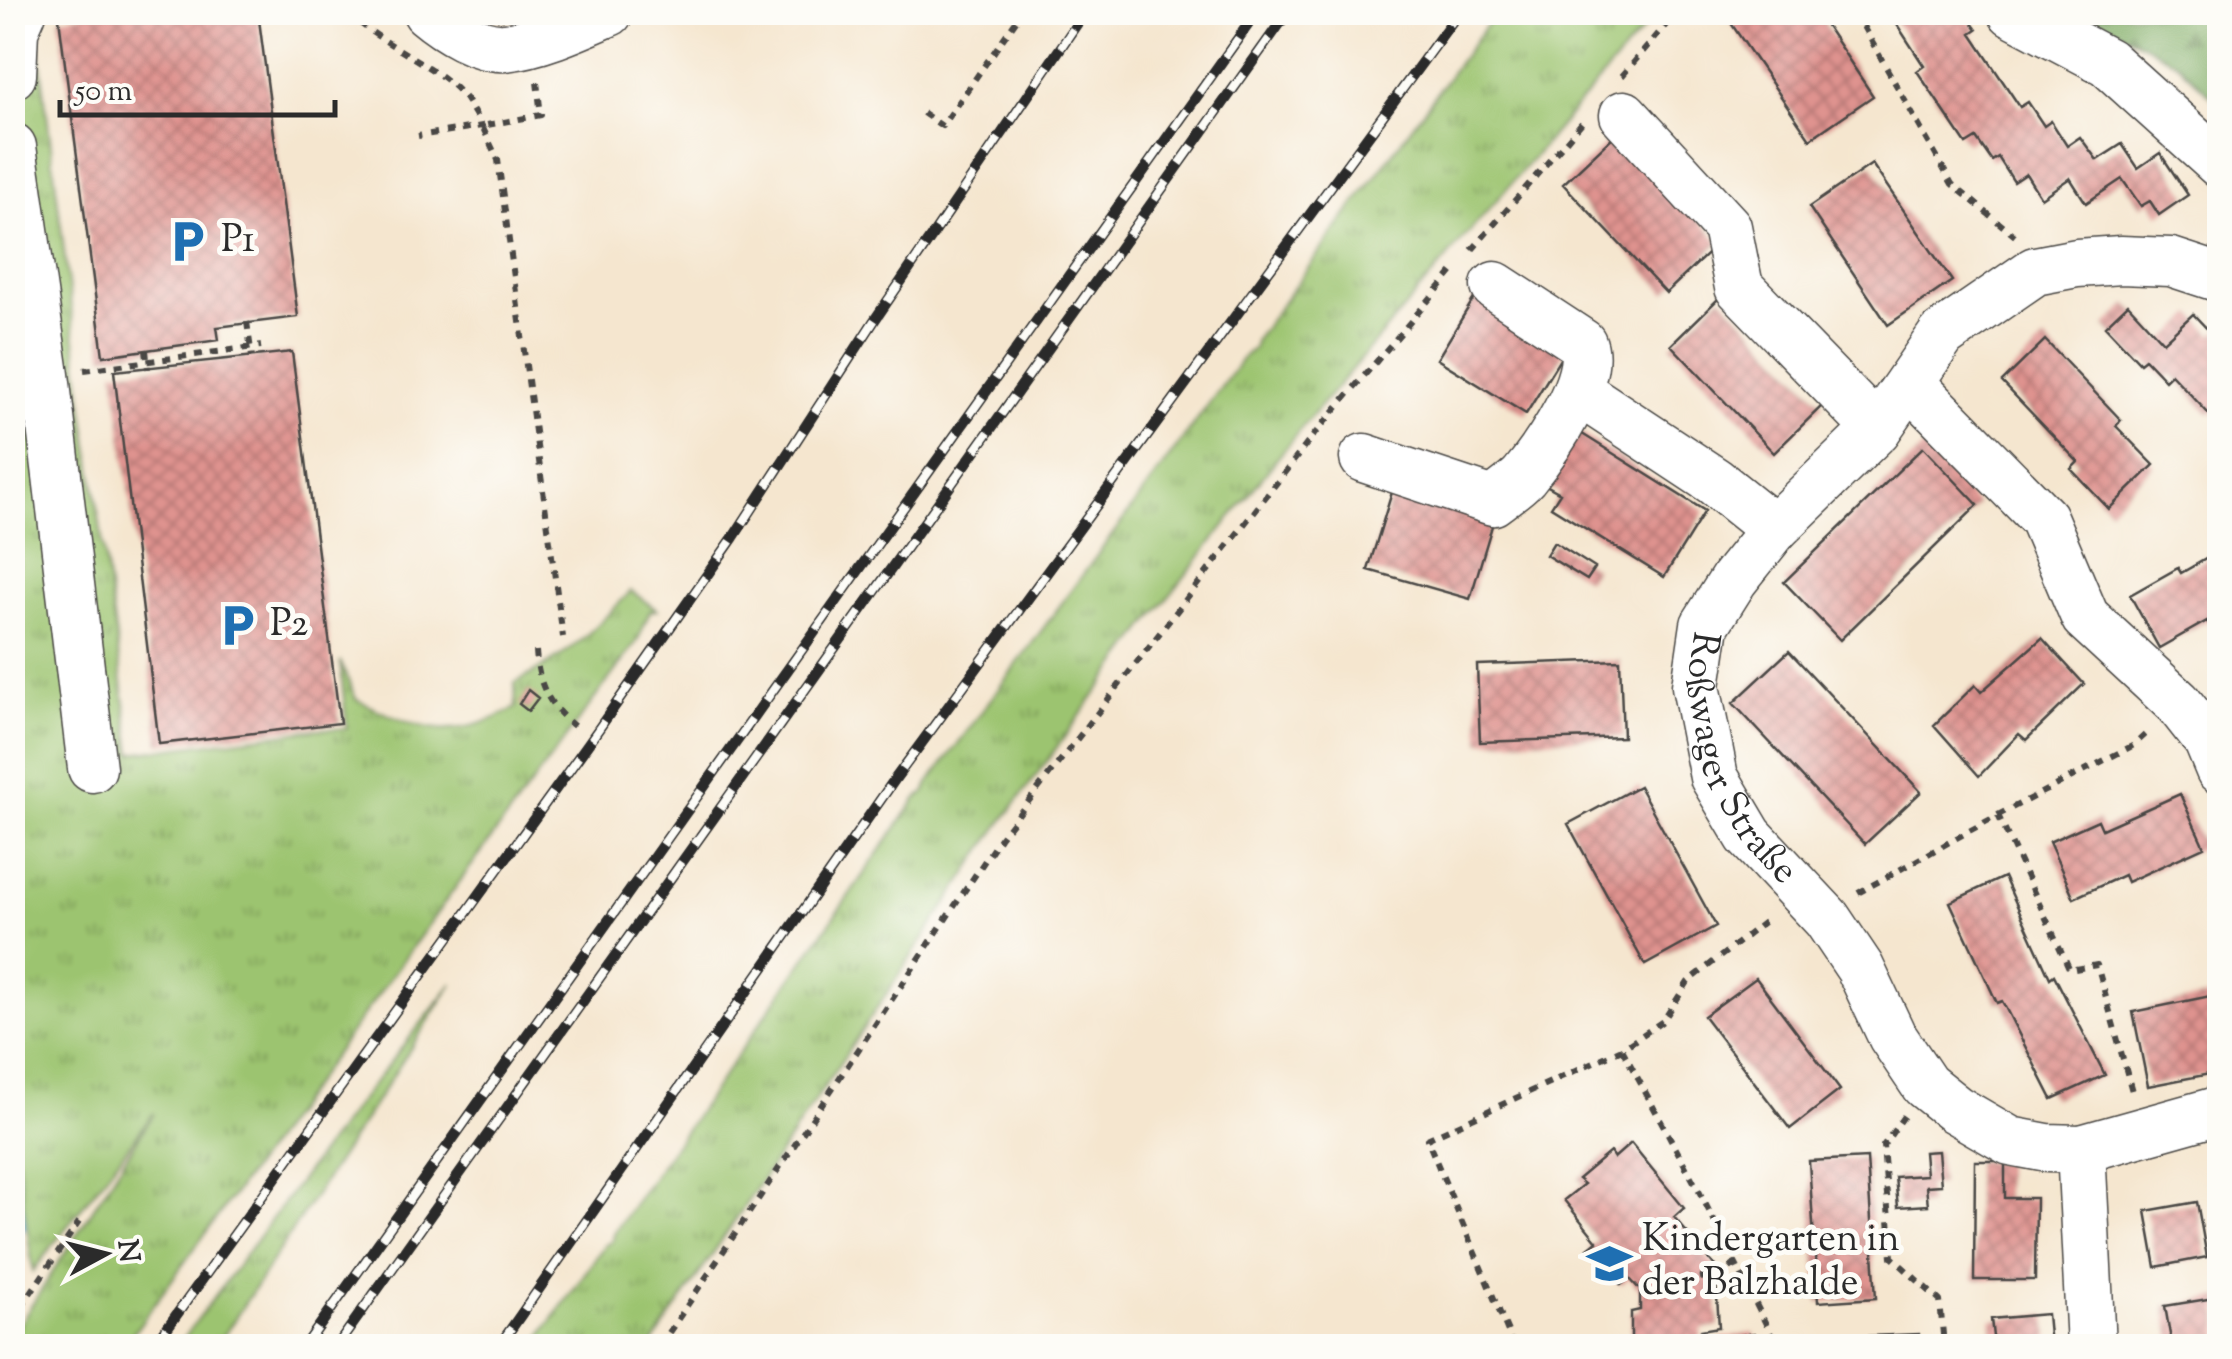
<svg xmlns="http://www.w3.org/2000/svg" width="2232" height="1359" viewBox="0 0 2232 1359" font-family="'Sorts Mill Goudy',serif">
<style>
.grass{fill:url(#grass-tufts);stroke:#64784d;stroke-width:2.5}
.forest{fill:url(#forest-firs);stroke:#546a46;stroke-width:2.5}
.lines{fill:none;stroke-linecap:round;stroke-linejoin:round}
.stream{stroke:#58a8d2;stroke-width:11}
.building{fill:url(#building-cross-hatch)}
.minor-casing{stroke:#494744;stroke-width:51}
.path{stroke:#494744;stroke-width:6;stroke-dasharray:8 8;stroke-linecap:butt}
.minor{stroke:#fff;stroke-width:48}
.rail-casing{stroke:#2b2b2b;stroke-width:11}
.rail{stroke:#fdfcf7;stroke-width:8;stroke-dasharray:22;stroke-linecap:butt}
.path-bridge{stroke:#494744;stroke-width:6;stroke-dasharray:8 8;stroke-linecap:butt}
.labels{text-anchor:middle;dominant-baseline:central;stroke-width:10;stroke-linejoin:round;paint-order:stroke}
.poi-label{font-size:38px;fill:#2b2b2b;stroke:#fdfcf7;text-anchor:start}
.street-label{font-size:38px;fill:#2b2b2b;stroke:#fdfcf7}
</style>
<defs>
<pattern id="grass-tufts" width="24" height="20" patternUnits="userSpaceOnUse" patternTransform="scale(2.5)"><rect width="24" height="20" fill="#9cc46f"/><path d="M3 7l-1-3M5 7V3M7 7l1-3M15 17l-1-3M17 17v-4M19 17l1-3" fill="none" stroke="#7f9f5b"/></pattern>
<pattern id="forest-firs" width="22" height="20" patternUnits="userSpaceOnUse" patternTransform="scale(2.5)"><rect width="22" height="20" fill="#7daa62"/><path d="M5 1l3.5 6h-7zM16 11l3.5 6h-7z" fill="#678b51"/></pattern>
<pattern id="building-cross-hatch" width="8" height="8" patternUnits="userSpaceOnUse" patternTransform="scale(2.5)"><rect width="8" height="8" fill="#df938f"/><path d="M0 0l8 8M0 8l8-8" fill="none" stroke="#b57875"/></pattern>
</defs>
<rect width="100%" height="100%" fill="#fdfcf7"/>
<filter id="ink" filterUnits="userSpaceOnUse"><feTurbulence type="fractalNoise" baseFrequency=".01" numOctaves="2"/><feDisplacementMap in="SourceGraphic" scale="20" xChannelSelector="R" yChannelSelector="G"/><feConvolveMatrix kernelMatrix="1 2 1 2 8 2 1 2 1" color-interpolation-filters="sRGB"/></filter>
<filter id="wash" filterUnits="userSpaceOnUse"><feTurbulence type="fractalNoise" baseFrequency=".0048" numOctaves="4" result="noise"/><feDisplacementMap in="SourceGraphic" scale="40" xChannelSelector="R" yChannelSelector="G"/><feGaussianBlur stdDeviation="2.25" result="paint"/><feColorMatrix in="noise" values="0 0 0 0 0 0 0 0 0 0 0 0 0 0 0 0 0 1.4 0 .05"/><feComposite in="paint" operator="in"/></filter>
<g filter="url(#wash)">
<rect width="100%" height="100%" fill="#f5e6cf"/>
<path class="grass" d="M1495,13H1657L1298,432L1142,631L994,833L651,1346H534L604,1246L612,1241L615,1231L917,798L925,793L929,783L1245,355L1253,349L1256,339Z
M35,18L82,396L132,753L318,729H347L340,661L356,699C420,731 450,743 516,708L515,683C566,657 591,633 631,591L657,610L650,611L638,640L463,877L124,1346H13L12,1336L154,1113L33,1271L12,1120V41Z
M453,983L217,1346H178L347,1117Z"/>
<path class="forest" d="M2085,13H2219V103L2177,63Z"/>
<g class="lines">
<path class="stream" d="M12,1173L20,1226"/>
</g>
<g id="blocks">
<path class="building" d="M93,12H258L298,317L217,327L219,340L103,356L59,18Z
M1730,12H1817L1873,96L1810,139L1726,16Z
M1898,12H1964L1977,30L1971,34L2020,107L2028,102L2044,126L2051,121L2067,146L2080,137L2097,160L2122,144L2138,168L2160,153L2188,195L2159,215L2150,201L2141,206L2122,179L2086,203L2070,178L2041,198L2026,174L2014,182L1998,157L1992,161L1976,138L1966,144L1917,71L1924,66L1892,17Z
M1617,133L1720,242L1666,293L1563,184Z
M1872,164L1952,281L1888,325L1809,207Z
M1476,295L1565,351L1526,414L1437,359Z
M1721,296L1824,404L1774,453L1671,345Z
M2128,304L2163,342L2193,314L2213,335L2217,330L2220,333V419L2212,411L2209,414L2171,374L2165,380L2145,359L2140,363L2105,326Z
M2045,340L2121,420L2116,426L2154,465L2109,509L2071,469L2078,462L2002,382Z
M292,352L340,723L159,744L114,371Z
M1579,432L1705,511L1664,577L1551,507L1560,493L1546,485Z
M1923,447L1978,505L1840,640L1784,582Z
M1393,489L1494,519L1470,599L1368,570Z
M1554,542L1595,568L1587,580L1546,555Z
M2220,551V621L2210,626L2207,621L2159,648L2130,595L2178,568L2181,573Z
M2042,638L2084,684L2026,740L2019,734L1979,776L1934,725L1975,685L1981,692Z
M1789,651L1921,792L1865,844L1733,703Z
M1620,660L1623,737L1480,742L1477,665Z
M528,690L538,698L528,711L519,704Z
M1639,786L1716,926L1645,965L1568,824Z
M2180,794L2204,847L2127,882L2124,875L2074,898L2049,842L2098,820L2102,829Z
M2004,877L2050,978L2054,975L2105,1075L2052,1099L2002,1001L1997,1003L1950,902Z
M1756,978L1840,1090L1790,1129L1704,1016Z
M2220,994V1072L2148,1086L2133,1012Z
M1631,1143L1684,1208L1674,1217L1715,1266L1719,1327L1701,1330L1702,1346H1644L1643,1341L1631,1342V1312L1640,1310V1290L1629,1278L1621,1285L1588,1248L1597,1241L1564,1200L1584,1184L1578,1179L1610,1152L1614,1158Z
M1938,1151L1941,1185L1926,1186L1928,1205L1898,1207L1895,1177L1926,1175L1924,1152Z
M1867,1158L1876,1298L1818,1302L1809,1161Z
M1975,1161H2005V1198H2036L2035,1280H1974Z
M2197,1202L2207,1257L2156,1267L2146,1211Z
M2220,1297V1346H2172L2165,1306Z
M2047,1314L2050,1346H1994L1991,1319Z
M1754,1333L1760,1346H1722L1720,1338Z
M1919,1334L1920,1346H1870L1869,1336Z"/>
</g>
</g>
<g filter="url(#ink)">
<use href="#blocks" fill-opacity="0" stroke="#494744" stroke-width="2.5"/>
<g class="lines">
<defs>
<g id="minor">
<path d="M427,12C446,28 479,49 505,47C540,43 577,26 609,12"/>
<path d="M2012,12L2107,62L2220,164"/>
<path d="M12,75L14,30L22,12"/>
<path d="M1624,115L1727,227L1739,287L1877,429"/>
<path d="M12,147L45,375L92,768"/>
<path id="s1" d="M2220,278L2171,262L2121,260L2077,263L2035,271L1942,335L1877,429L1774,529L1734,579L1705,625L1696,686L1714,777L1749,836L1827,919L1860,968L1892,1036L1925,1085L1955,1109L2010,1141L2047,1148L2081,1149L2220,1110"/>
<path d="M1910,383L2043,518L2085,617L2178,703L2208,741L2220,770"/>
<path d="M1579,392L1714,481L1774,529"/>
<path d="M1364,458L1493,501C1503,493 1516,485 1524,476C1546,449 1597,376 1582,343L1495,286"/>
<path d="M2081,1149L2091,1346"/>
</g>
</defs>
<use href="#minor" class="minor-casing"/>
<path class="path" d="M348,12C381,46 437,64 465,98C471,107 476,117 482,126L418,136
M1855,12L1952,184L2015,236
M649,19L666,12
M1622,76L1677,12
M537,82L541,115L482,126L498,160L563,637
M923,113L942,126L1022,12
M1472,250L1585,119
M84,370L261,346
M536,651C538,684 548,705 574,726
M1998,815L2070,970L2097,965L2133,1095
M1858,893L1998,815L2134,745L2148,732
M1622,1049L1700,1193L1777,1346
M1904,1116L1883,1146L1892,1257L1940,1301L1944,1346
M1700,1278L1724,1273L1735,1264
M12,1320L79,1222
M660,1346L1000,838L1317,431L1457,267
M1514,1346L1427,1139L1622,1049L1663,1021L1688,982L1769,918"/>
<use href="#minor" class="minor"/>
<defs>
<path id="rail" d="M154,1346L588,744L733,538L874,321L1085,12
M305,1346L1257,12
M337,1346L1288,12
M499,1346L895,779L1459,12"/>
</defs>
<use href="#rail" class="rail-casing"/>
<use href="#rail" class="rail"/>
<path class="path-bridge" d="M247,322L252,357
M146,350L148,369"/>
</g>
</g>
<defs>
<symbol id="parking-bare" viewBox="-9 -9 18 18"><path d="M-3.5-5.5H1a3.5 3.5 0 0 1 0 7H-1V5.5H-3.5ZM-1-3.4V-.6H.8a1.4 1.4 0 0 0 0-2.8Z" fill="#1f6fb2" stroke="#fdfcf7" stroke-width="2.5" paint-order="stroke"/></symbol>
<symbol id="school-bare" viewBox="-9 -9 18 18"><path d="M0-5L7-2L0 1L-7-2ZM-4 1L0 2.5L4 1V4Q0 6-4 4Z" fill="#1f6fb2" stroke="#fdfcf7" stroke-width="2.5" paint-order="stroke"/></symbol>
</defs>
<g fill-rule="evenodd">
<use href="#parking-bare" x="156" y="210" width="63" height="63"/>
<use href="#parking-bare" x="206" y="594" width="63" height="63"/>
<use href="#school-bare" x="1578" y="1232" width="63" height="63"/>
</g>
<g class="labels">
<g class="poi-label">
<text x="221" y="242">P1</text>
<text x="270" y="626">P2</text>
<text x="1642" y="1241">Kindergarten in<tspan x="1642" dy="44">der Balzhalde</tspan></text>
</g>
<g class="street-label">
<text stroke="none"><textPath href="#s1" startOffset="822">Roßwager Straße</textPath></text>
</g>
</g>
<rect width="2232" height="1359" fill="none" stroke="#fdfcf7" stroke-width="50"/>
<g transform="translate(105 1254) rotate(83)" stroke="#fdfcf7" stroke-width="8" paint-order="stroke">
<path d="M0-8L18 38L0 25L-18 38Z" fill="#2b2b2b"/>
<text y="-15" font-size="28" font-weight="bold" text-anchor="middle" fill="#2b2b2b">N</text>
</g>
<path d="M60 100v15h275v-15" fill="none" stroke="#2b2b2b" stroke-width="5"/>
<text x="75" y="100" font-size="30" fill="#2b2b2b" stroke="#fdfcf7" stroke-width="8" paint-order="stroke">50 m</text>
</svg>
